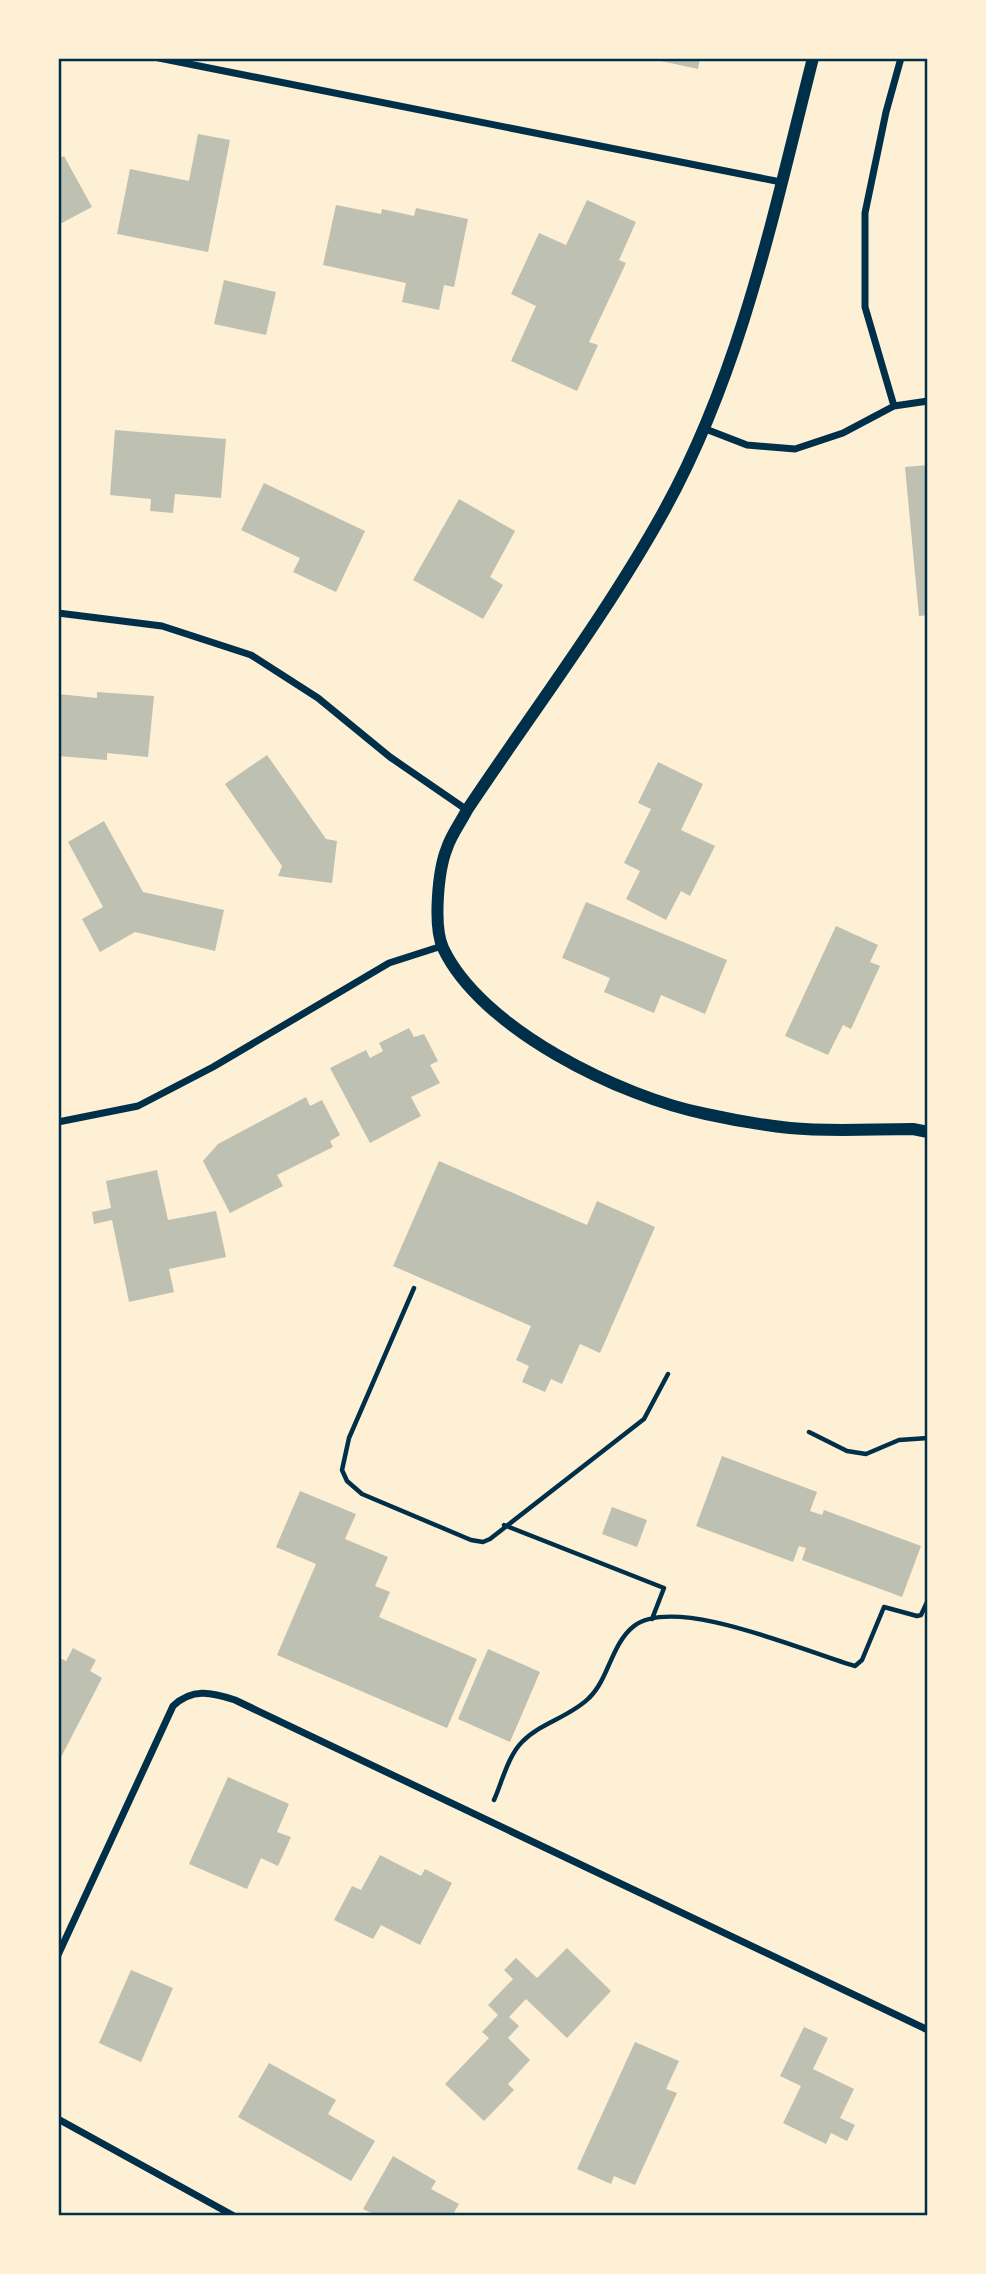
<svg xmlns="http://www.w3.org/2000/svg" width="986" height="2274" viewBox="0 0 986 2274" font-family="'Open Sans',sans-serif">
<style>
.building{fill:#bec0b2}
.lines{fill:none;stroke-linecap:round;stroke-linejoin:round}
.path{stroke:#003049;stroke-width:4.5}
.minor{stroke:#003049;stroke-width:7}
.tertiary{stroke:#003049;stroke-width:12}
.neatline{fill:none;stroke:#003049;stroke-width:2.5}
</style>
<rect width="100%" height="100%" fill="#fdf0d5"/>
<path class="building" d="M647,58H700L698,69Z
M198,134L230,140L208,252L117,234L130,169L189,181Z
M64,156L92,207L58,225V159Z
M587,200L636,222L619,260L626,263L589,342L598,345L577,391L511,361L536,306L511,294L539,233L566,245Z
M336,205L381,214L382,209L414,216L416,208L468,219L454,287L444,285L439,310L402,302L406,283L323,265Z
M224,280L276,292L266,335L214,324Z
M115,430L226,439L221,498L175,494L173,513L150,511L151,499L110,495Z
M928,465V615L919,616L905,467Z
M264,483L365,531L336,592L293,572L300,558L241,530Z
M459,499L515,531L490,577L503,585L483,619L413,580Z
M97,692L154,696L148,757L107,753V760L58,756V694L97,698Z
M267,755L326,839L337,841L332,883L278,876L282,866L225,784Z
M658,762L703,784L681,830L715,846L690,896L681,891L666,920L626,899L640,871L624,863L651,809L638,803Z
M104,821L143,892L224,910L215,951L135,932L100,952L82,919L103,907L68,842Z
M586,902L727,960L705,1014L661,995L654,1013L604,992L610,978L562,958Z
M836,926L878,945L870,962L880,966L851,1029L843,1025L828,1055L785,1036Z
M409,1028L414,1037L424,1034L438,1061L430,1065L440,1083L411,1097L421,1116L370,1143L330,1068L366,1050L370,1058L383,1051L379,1043Z
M306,1097L310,1106L322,1100L340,1135L330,1141L333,1147L277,1175L283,1186L230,1213L203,1161L218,1144Z
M439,1161L587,1225L597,1201L655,1227L600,1353L580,1344L562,1384L551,1379L545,1392L522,1382L529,1366L516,1360L531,1326L393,1266Z
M157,1170L168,1220L216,1211L226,1257L169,1269L174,1292L129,1302L112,1220L94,1224L92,1212L111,1208L106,1181Z
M722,1456L817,1492L810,1511L822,1515L824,1510L921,1546L902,1597L802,1560L806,1548L799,1546L793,1562L696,1526Z
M300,1491L356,1514L345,1539L388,1557L375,1586L390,1592L379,1617L477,1659L447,1728L277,1655L316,1564L276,1547Z
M612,1507L647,1520L637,1547L602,1534Z
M73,1648L96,1660L90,1671L102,1678L58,1763V1657L66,1661Z
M488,1649L540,1672L510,1742L458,1719Z
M228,1777L289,1804L277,1832L291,1837L278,1866L261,1858L247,1889L189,1864Z
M380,1855L421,1876L425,1869L452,1883L420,1945L381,1925L373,1939L334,1920L352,1886L361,1890Z
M567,1948L611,1991L567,2038L526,1999L509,2017L519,2026L508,2038L530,2060L508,2084L514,2090L484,2121L445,2084L489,2038L482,2032L498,2015L488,2005L513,1979L504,1970L516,1958L537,1978Z
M131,1970L173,1988L141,2062L99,2043Z
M804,2027L828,2038L813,2069L854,2089L840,2118L855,2125L847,2141L831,2133L826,2144L783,2123L801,2086L780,2076Z
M635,2042L679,2061L666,2089L677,2093L635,2185L614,2176L611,2184L577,2169Z
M269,2063L336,2100L328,2114L375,2141L351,2181L238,2117Z
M393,2156L436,2181L431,2189L459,2204L452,2216H377L363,2209Z"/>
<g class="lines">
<path class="path" d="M414,1288L349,1438L342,1470L347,1481L362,1494L471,1540L483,1542L490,1539L644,1419L668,1374
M809,1432L847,1451L866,1454L899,1440L928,1438
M504,1525L664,1588L652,1619
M494,1800C502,1782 508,1756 522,1742C540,1723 570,1717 589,1698C609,1679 611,1644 634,1626C676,1594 808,1653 855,1666L862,1660L884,1607L917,1616L921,1615L928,1600"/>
<path class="minor" d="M159,58L781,182
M894,406L865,307V213L886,112L901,58
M703,428L747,445L795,449L843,433L894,406L928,401
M58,613L162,626L251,655L318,698L390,757L467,810
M58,1122L138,1106L213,1067L389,963L442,946
M58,1955L173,1706C192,1688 211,1692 235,1700L928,2030
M58,2119L234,2216"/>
<path class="tertiary" d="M813,58C774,211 742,369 665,509C607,614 533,711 467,810C461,822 451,835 447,848C438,870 433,926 443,948C481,1029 621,1097 706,1114C733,1120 762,1125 790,1128C830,1132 872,1129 913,1129L928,1132"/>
</g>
<rect width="986" height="2274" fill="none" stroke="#fdf0d5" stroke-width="119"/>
<rect x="60" y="60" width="866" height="2154" class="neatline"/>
</svg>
